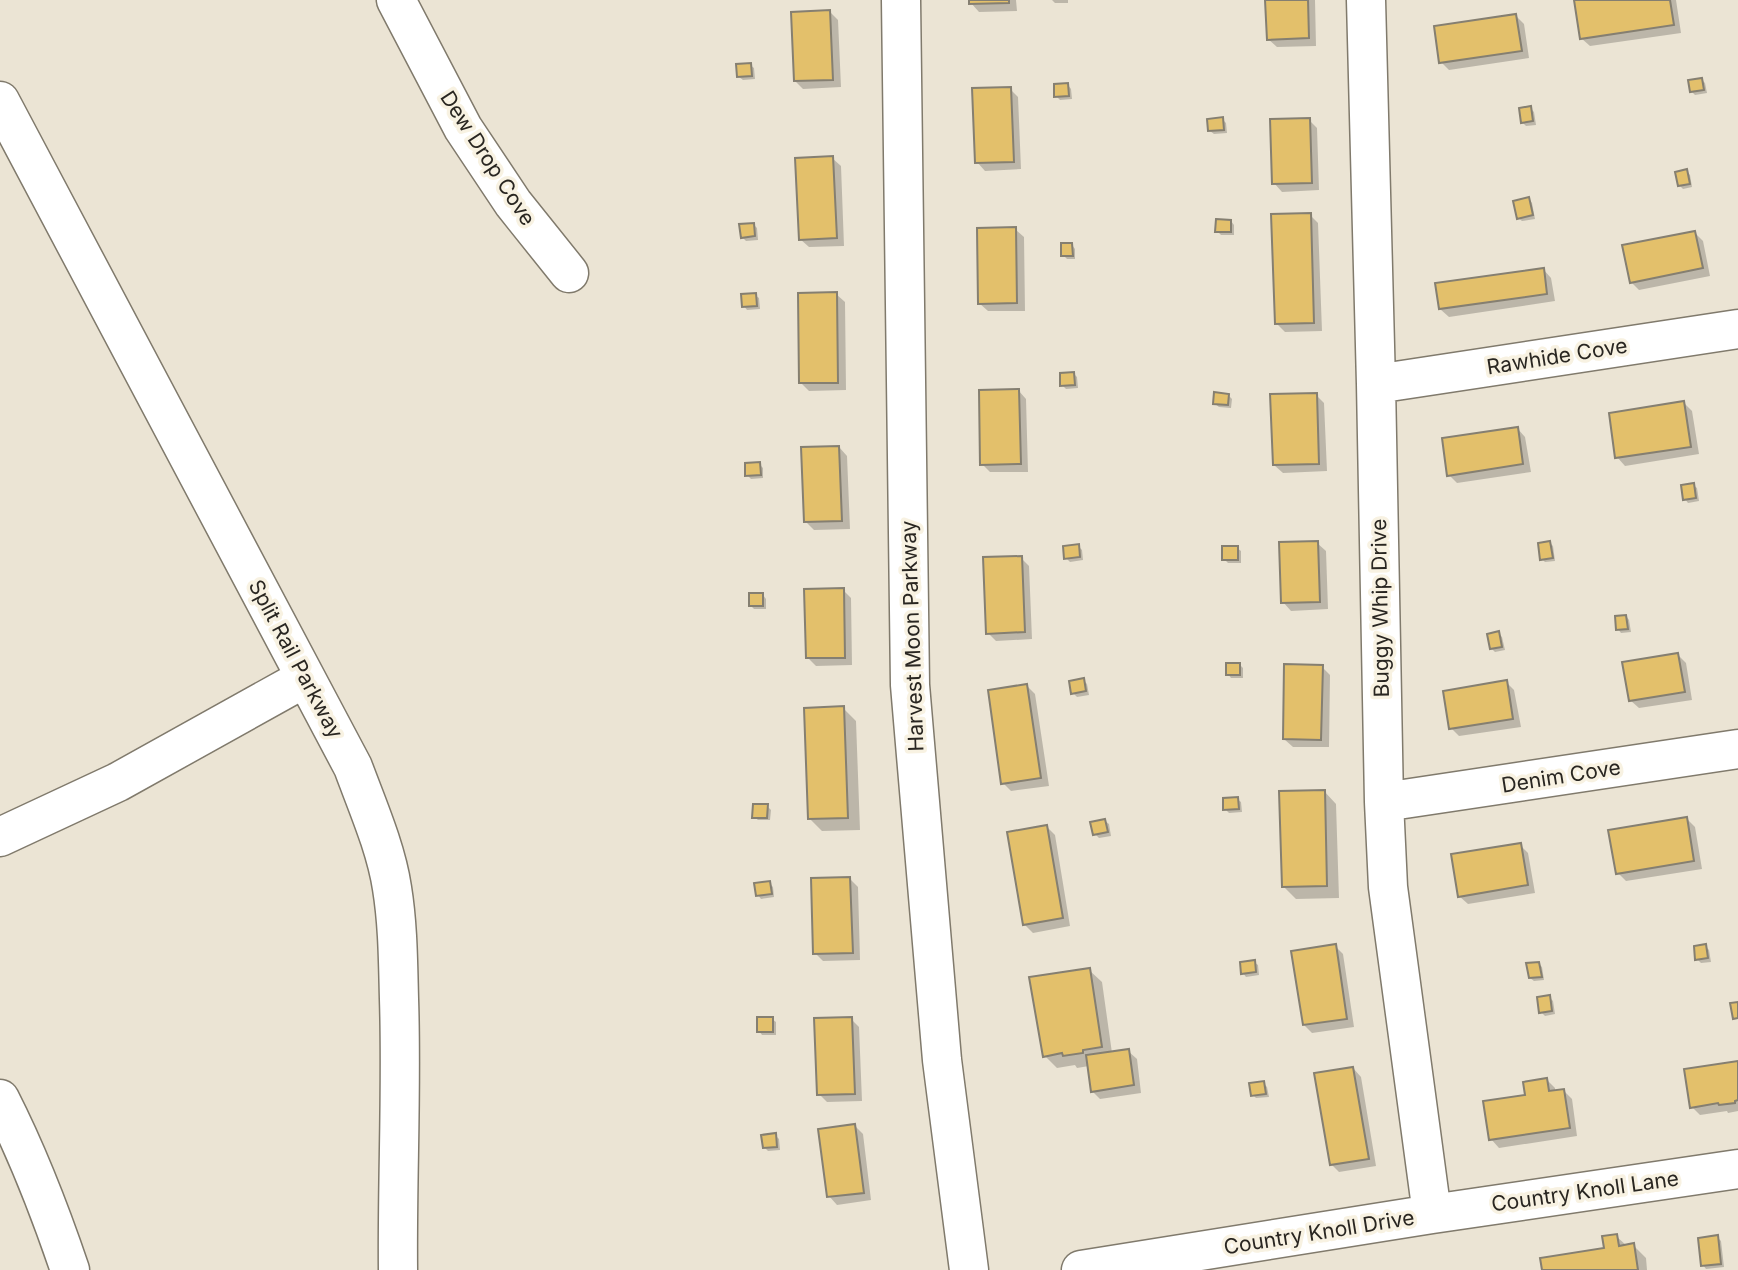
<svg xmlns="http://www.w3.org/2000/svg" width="1738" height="1270" viewBox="0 0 1738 1270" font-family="Inter,sans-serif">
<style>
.shadow{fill:#0003}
.building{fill:#e3c06b;stroke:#857f71;stroke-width:2}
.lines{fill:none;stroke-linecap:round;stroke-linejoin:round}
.minor-casing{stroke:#807a6c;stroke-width:41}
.minor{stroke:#fff;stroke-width:38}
.labels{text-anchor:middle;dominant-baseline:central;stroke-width:7;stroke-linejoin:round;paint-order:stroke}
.street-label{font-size:21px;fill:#292621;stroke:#f8f2e2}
</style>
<rect width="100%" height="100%" fill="#ebe4d4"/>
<path class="shadow" d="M971,0H1016L1017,11L979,12L971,3Z
M1052,0H1068V3H1055Z
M1267,0H1315L1316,46L1277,47L1268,39Z
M1583,0H1676L1681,33L1590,46L1581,38Z
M830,12L838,20L841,87L803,89L795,81Z
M1516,16L1524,24L1529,58L1449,70L1441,62Z
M750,65L754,68L755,79L743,80L739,77Z
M1702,80L1705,83L1707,93L1695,95L1691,91Z
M1068,85L1071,89L1072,99L1060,100L1056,96Z
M1010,89L1018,97L1021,169L985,171L977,162Z
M1530,108L1534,112L1536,125L1526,126L1522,122Z
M1222,119L1226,123L1227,133L1214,134L1210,131Z
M1309,120L1317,128L1319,190L1282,192L1274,183Z
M832,158L841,166L844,246L809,247L800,239Z
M1686,171L1690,175L1692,187L1683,189L1679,185Z
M1529,199L1532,203L1535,219L1522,221L1518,218Z
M1310,215L1318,223L1322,331L1285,332L1277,324Z
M1231,221L1234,225V235H1221L1217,231Z
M753,224L757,228L758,240L746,241L742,237Z
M1015,229L1024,237L1025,311H988L979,303Z
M1695,233L1703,241L1710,276L1639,290L1631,282Z
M1072,245L1075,249V259H1067L1063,255Z
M1543,269L1551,278L1555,301L1449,317L1440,309Z
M836,294L845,302L846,390L809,391L801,383Z
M755,295L759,298L760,309L747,310L744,306Z
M1074,374L1077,377L1078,388L1066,389L1062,385Z
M1018,390L1026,399L1028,472H990L982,464Z
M1228,395L1232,399L1231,408L1219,407L1215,404Z
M1316,395L1324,403L1327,471L1283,473L1274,465Z
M1684,403L1692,411L1699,454L1625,466L1617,457Z
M1517,428L1525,437L1531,472L1457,483L1449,475Z
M839,447L847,456L850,529L814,530L806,522Z
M759,464L763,468V478L751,479L747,475Z
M1693,485L1697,488L1699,501L1688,503L1685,499Z
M1317,543L1326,551L1328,609L1291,611L1283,602Z
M1550,543L1553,546L1555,561L1545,562L1542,559Z
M1078,546L1082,550L1083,560L1070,562L1066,558Z
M1237,548L1241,551V563H1228L1224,559Z
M1021,558L1029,566L1032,639L996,641L988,633Z
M843,590L851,598L852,665L816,666L808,658Z
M763,595L766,599V609H754L750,605Z
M1626,616L1629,620L1631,632L1621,633L1618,629Z
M1498,633L1502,637L1505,650L1495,652L1492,649Z
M1678,655L1686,663L1692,700L1639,708L1630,700Z
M1239,664L1243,668V678H1231L1228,674Z
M1322,667L1330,675L1329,747H1293L1284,739Z
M1083,680L1087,684L1089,695L1077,697L1073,693Z
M1506,682L1514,690L1521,727L1459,736L1451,728Z
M1027,686L1035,694L1049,786L1011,791L1003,783Z
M843,708L856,721L860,830L822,831L810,819Z
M1324,791L1336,804L1339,898L1296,899L1283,886Z
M1237,799L1241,802L1242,812L1229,813L1225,809Z
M767,806L771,810L770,820H758L754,817Z
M1687,819L1695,827L1702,869L1626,881L1618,873Z
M1105,821L1109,824L1111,836L1099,838L1095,834Z
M1047,827L1055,835L1070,926L1033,933L1024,924Z
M1520,845L1528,853L1535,893L1468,904L1459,896Z
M850,879L858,887L860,960L823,961L815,953Z
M769,883L773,887L774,897L761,899L758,895Z
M1335,946L1343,954L1354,1027L1312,1033L1304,1025Z
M1705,946L1709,950L1711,962L1701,963L1697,959Z
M1254,962L1258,965L1259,975L1246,977L1243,973Z
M1539,964L1542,967L1544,980L1534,981L1530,978Z
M1089,970L1102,982L1112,1053L1128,1051L1137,1059L1141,1093L1100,1099L1092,1091L1089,1066L1077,1068L1075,1065L1057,1068L1045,1056Z
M1549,997L1553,1001L1555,1014L1545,1016L1541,1012Z
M772,1019L776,1022V1035H762L759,1031Z
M851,1019L859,1027L862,1101L827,1102L819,1094Z
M1738,1063V1111L1728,1113L1727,1111L1700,1115L1692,1107Z
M1353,1068L1361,1077L1376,1166L1339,1172L1331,1164Z
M1547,1080L1555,1088V1092L1564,1091L1572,1099L1577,1136L1499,1148L1491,1139L1527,1096Z
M1263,1083L1267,1087L1269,1097L1256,1098L1253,1095Z
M855,1126L863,1134L871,1200L837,1205L829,1196Z
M775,1135L779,1139L780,1150L768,1151L764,1147Z
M1616,1236L1627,1246L1633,1245L1646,1258L1647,1270H1544L1606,1250Z
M1717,1237L1721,1241L1724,1267L1706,1269L1703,1265Z"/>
<path class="building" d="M969,0H1009V3L969,4Z
M1265,0H1308L1309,38L1267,40Z
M1574,0H1670L1674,25L1580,39Z
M830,10L833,80L794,81L791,12Z
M1516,14L1522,51L1439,63L1434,26Z
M751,63L752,76L737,77L736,64Z
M1702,78L1704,90L1690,92L1688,80Z
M1068,83L1069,96L1054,97V84Z
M1011,87L1014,162L975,163L972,88Z
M1531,106L1533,121L1521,123L1519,108Z
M1223,117L1224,130L1208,131L1207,119Z
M1310,118L1312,183L1272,184L1270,119Z
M833,156L837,238L799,240L795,158Z
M1687,169L1690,184L1678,186L1675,172Z
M1529,197L1533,215L1517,219L1513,201Z
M1311,213L1314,323L1275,324L1271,214Z
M1216,219L1231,220V232H1215Z
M754,223L755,236L741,238L739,224Z
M1016,227L1017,303L978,304L977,228Z
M1695,231L1703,268L1630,283L1622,245Z
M1061,243H1072L1073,256H1061Z
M1544,268L1547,294L1439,309L1435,283Z
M837,292L838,383H799L798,293Z
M756,293L757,306L742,307L741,294Z
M1074,372L1075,385L1060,386V373Z
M1019,389L1021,464L980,465L979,390Z
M1214,392L1229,394L1228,405L1213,404Z
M1317,393L1319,464L1273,465L1270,394Z
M1684,401L1691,447L1615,458L1609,413Z
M1518,427L1523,464L1447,476L1442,438Z
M839,446L842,521L804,522L801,447Z
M760,462L761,475L745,476V463Z
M1694,483L1696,498L1683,500L1681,485Z
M1318,541L1320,602L1281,603L1279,542Z
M1550,541L1553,558L1540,560L1538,543Z
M1079,544L1080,557L1064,559L1063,546Z
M1222,546H1238V560H1222Z
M1022,556L1025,632L986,634L983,557Z
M844,588L845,658H806L804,589Z
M749,593H763V606H749Z
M1626,615L1628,629L1616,630L1615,616Z
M1499,631L1502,647L1490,649L1487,634Z
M1678,653L1685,692L1629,701L1622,662Z
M1226,663H1240V675H1226Z
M1284,664L1323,665L1321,740L1283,739Z
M1084,678L1086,691L1071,694L1069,681Z
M1507,680L1513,719L1449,729L1443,691Z
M1027,684L1041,778L1001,784L988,690Z
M844,706L848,818L808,819L804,708Z
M1325,790L1327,886L1282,887L1279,791Z
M1238,797L1239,809L1223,810V798Z
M753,804H768L767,818H752Z
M1687,817L1694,861L1616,874L1608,830Z
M1105,819L1108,832L1093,835L1090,822Z
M1047,825L1063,918L1023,925L1007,832Z
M1521,843L1528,885L1458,897L1451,854Z
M850,877L853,953L813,954L811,878Z
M770,881L772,894L756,896L754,883Z
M1336,944L1347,1019L1303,1025L1291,951Z
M1706,944L1708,958L1695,960L1694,946Z
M1255,960L1256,972L1241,974L1240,962Z
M1539,962L1542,977L1529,978L1526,963Z
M1090,968L1102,1047L1083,1050V1053L1063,1056L1062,1053L1043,1057L1029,977Z
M1550,995L1552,1011L1539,1013L1537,997Z
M1738,1002V1018L1733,1019L1730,1003Z
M757,1017H773V1032H757Z
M852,1017L855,1094L817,1095L814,1018Z
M1129,1049L1134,1085L1091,1092L1086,1055Z
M1738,1061V1100L1735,1101V1103L1719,1105L1718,1103L1690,1108L1684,1069Z
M1353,1067L1369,1159L1330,1165L1314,1073Z
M1547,1078L1549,1091L1564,1089L1570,1128L1489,1140L1483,1101L1525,1095L1523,1082Z
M1264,1081L1266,1094L1251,1096L1249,1083Z
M855,1124L864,1193L827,1197L818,1129Z
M776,1133L777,1147L763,1148L761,1135Z
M1617,1234L1619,1246L1634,1243L1638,1270H1542L1540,1258L1604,1248L1602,1236Z
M1718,1235L1721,1264L1701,1266L1698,1238Z"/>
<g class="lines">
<defs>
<path id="minor" d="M396,0L463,128L513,203L569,273
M901,0L910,685L942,1060L969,1270
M1366,0L1376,384L1384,802L1388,887L1432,1214
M0,101L353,767C367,805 386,848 392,888C398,925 398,962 399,999C402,1090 397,1180 398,1270
M1376,384L1738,329
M1384,802L1738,749
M0,837L118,782L305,678
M0,1099C28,1154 50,1211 70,1270
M1081,1270L1432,1214L1738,1169"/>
</defs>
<use href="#minor" class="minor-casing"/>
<use href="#minor" class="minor"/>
</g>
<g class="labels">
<g class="street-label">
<text transform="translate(488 158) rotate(57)">Dew Drop Cove</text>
<text transform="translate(1557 356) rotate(-9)">Rawhide Cove</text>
<text transform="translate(1380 608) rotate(-91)">Buggy Whip Drive</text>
<text transform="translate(912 636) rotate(-92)">Harvest Moon Parkway</text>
<text transform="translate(296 659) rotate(62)">Split Rail Parkway</text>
<text transform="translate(1561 776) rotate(-9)">Denim Cove</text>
<text transform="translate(1585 1191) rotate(-8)">Country Knoll Lane</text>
<text transform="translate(1319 1232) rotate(-9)">Country Knoll Drive</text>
</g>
</g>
</svg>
